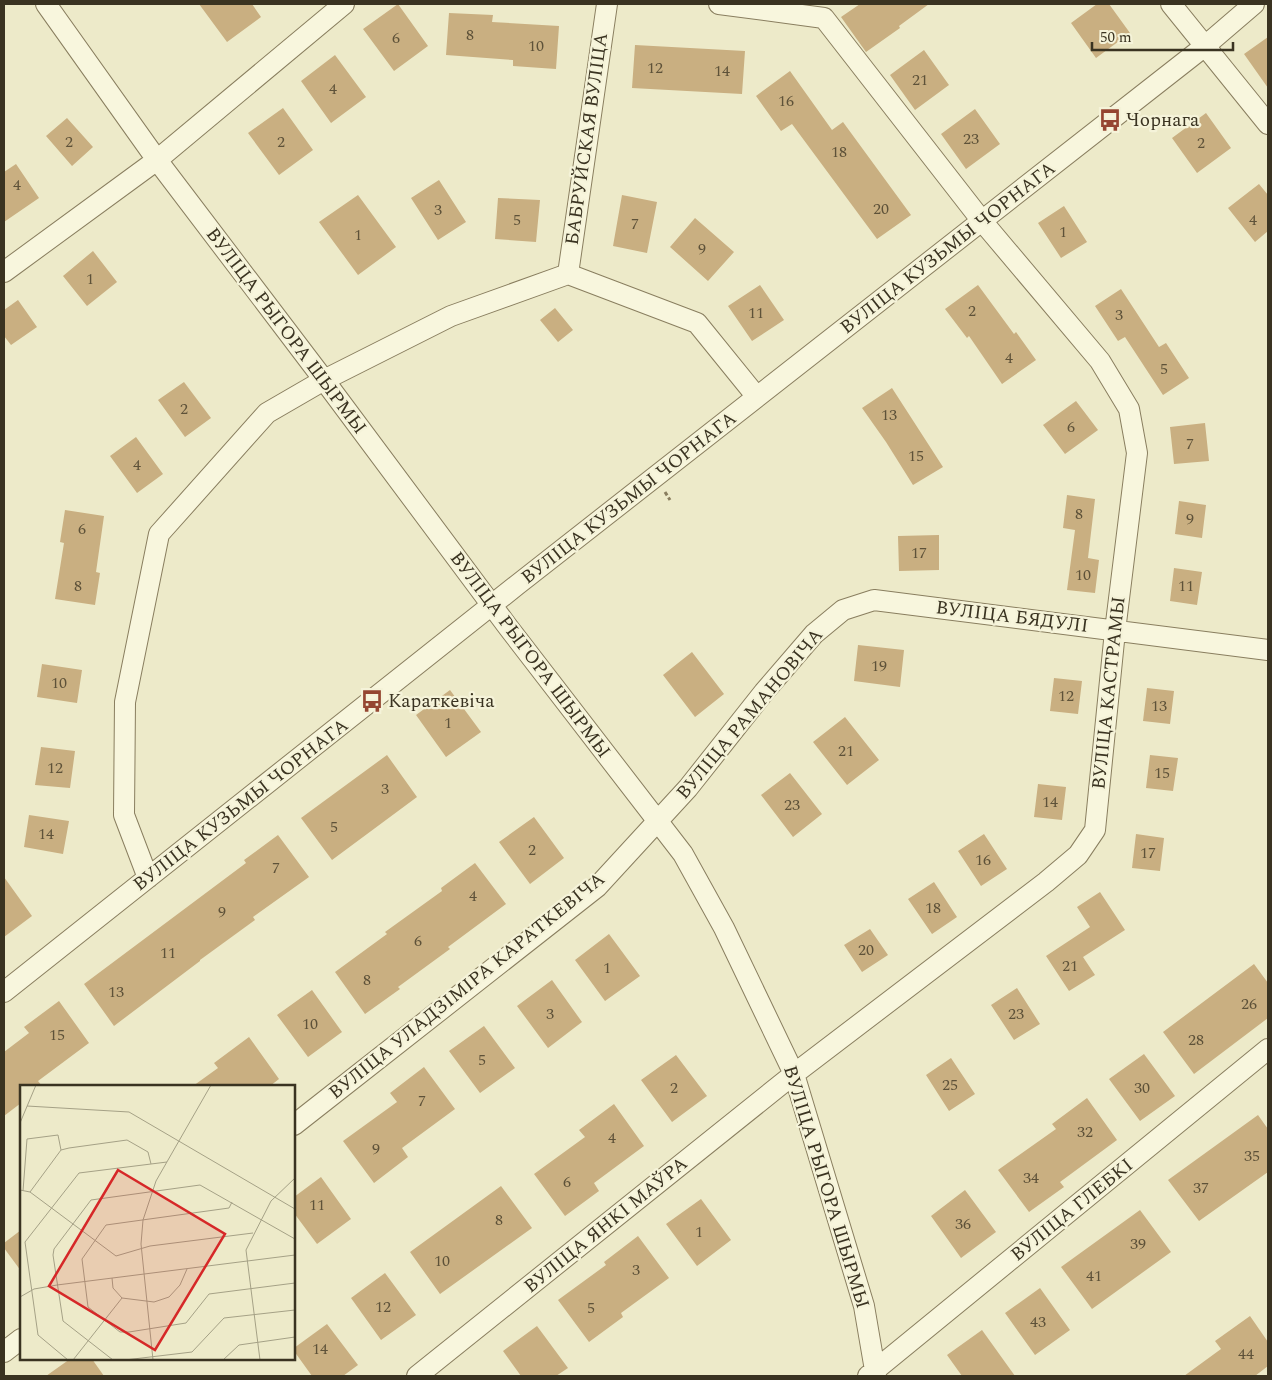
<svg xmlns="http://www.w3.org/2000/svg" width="1272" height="1380" viewBox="0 0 1272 1380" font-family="Spectral,serif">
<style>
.building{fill:#c9af81}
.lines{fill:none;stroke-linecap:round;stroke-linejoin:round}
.minor-casing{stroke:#897e5f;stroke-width:22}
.path{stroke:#897e5f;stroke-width:3;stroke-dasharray:4 2.5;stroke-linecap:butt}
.minor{stroke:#f8f6dd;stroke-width:20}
.labels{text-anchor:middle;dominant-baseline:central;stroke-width:4.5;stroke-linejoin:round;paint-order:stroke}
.number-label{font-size:16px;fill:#5e5239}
.poi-label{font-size:19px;fill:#3a3321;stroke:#f5f3d9;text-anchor:start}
.street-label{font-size:19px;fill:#3a3321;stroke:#f5f3d9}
.inset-road{fill:none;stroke:#a5a186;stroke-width:1}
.view{fill:#d62828;fill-opacity:0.15;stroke:#d62828;stroke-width:2.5}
.inset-edge{fill:none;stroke:#3a3321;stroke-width:2.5}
</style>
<rect width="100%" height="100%" fill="#edeac9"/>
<path class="building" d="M199,4H252L261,17L227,42Z
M398,4L428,46L394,71L363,29Z
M860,4H929L899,26L900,28L866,52L841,17Z
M1097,4H1109L1130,33L1096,58L1071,23Z
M449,13L493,15L492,22L559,26L556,69L513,66V60L446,55Z
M1268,37V88L1244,54Z
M635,45L745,51L742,94L632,88Z
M924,50L949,85L915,110L890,75Z
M335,55L366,97L331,123L301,81Z
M790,71L832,130L843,122L911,215L877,239L792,124L781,131L756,96Z
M283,108L313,150L279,175L248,133Z
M975,109L1000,144L966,169L941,134Z
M1206,113L1231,148L1197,173L1172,138Z
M67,118L93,147L72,166L46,136Z
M16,164L39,198L4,222V172Z
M439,180L466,222L438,240L411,198Z
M1259,184L1268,195V231L1255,242L1228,208Z
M358,195L396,247L358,275L319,222Z
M622,195L657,202L647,253L613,246Z
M498,198L540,200L536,242L495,239Z
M1064,206L1087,242L1061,258L1038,223Z
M695,218L734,252L708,281L670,247Z
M93,251L117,282L87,306L63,276Z
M760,285L784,320L752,341L728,306Z
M978,285L1014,334L1016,332L1036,360L1002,384L969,336L967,338L945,309Z
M1121,289L1159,347L1166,343L1189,378L1163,395L1125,337L1118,341L1095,306Z
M18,300L37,327L11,345L4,336V310Z
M555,308L573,330L558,342L540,320Z
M184,382L211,418L185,437L158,400Z
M892,388L943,467L913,485L886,442L862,408Z
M1076,401L1098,430L1065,454L1043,425Z
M1205,423L1209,461L1174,464L1170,427Z
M136,437L163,474L137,493L110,456Z
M1067,495L1095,499L1088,558L1099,560L1095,593L1067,590L1075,530L1063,528Z
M1179,501L1206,505L1202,538L1175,534Z
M65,510L104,516L96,572L100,573L95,605L55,599L64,543L60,542Z
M939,535V570L899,571L898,536Z
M1174,568L1202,572L1197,605L1170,601Z
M858,645L904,650L900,687L854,681Z
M692,652L724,694L695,717L663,675Z
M42,664L82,670L77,703L37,697Z
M1054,678L1082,681L1078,714L1050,711Z
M1147,688L1174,691L1170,724L1143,721Z
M450,690L481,732L446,757L416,715Z
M845,717L879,760L847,785L813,742Z
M41,747L75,751L70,788L35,785Z
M387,755L417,797L332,860L301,818Z
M1150,755L1178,758L1173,791L1146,788Z
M790,773L822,814L793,837L761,795Z
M1038,784L1066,787L1062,820L1034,817Z
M29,815L69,821L63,854L24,847Z
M534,817L564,858L530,884L499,842Z
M984,834L1007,869L981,886L958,851Z
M1136,834L1164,838L1160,871L1132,868Z
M278,835L309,877L253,917L255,920L200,960V961L114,1026L84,984L246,863L244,860Z
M475,863L506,904L448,947L450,949L398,987L400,989L365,1014L335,972L387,934L385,932L442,891L441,888Z
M4,877L32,916L4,937Z
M934,882L957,917L932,934L908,899Z
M1100,892L1125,930L1083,957L1095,975L1069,991L1046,956L1090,927L1077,907Z
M870,929L888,955L862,972L844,945Z
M609,934L640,976L605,1001L575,960Z
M1254,964L1268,983V1018L1194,1074L1163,1032Z
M552,980L582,1022L548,1048L517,1006Z
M1017,988L1040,1024L1014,1040L991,1005Z
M312,990L342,1032L308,1057L277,1015Z
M59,1001L89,1043L38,1081L42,1086H21V1103L4,1116V1052L29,1033L24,1027Z
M484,1026L515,1068L480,1093L449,1051Z
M249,1037L279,1079L270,1086H193L218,1068L214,1063Z
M1144,1054L1175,1096L1140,1121L1109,1079Z
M676,1055L707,1096L672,1122L641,1080Z
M951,1058L975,1094L949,1111L926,1075Z
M424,1067L455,1109L402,1148L408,1157L374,1183L343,1141L397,1102L390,1093Z
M1087,1098L1117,1140L1060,1182L1064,1187L1029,1212L998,1170L1056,1129L1052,1124Z
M614,1104L644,1146L594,1183L599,1191L565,1216L534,1174L585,1137L579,1130Z
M1258,1115L1268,1129V1172L1199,1221L1168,1180Z
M321,1177L351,1219L317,1244L294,1213V1197Z
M501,1186L532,1228L440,1294L410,1252Z
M965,1190L996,1232L961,1258L931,1216Z
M701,1199L731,1240L697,1266L666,1224Z
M1140,1210L1171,1252L1092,1309L1061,1267Z
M21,1230V1271L4,1248V1243Z
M638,1236L669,1278L621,1313L623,1317L589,1342L558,1300L606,1265L604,1262Z
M385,1273L416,1315L381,1340L351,1298Z
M1040,1288L1070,1330L1035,1355L1005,1313Z
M1250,1316L1268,1342V1366L1255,1376H1184L1221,1349L1215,1341Z
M327,1324L358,1365L343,1376H312L294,1351V1348Z
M537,1326L568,1368L556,1376H521L503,1351Z
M982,1330L1015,1376H962L947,1355Z
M70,1359H92L104,1376H46Z"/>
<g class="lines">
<defs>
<path id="minor" d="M46,4L157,160L324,380L508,627L683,854L724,928L794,1074L864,1306L876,1376
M1171,4L1268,124
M4,272L157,160L344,4
M568,274L607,4
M148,878L124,815L125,702L159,534L267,413L324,380L451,316L568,274L697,323L757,397
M4,992L517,585L1205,46L1254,4
M294,1125L597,887L688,788L764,692L814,634L843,610L874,600L1268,650
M4,1352L21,1339
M417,1376L794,1074L1046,882L1078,855L1095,830L1115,631L1137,453L1129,409L1100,361L982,221L824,18L719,4
M868,1376L1268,1049"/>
</defs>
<use href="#minor" class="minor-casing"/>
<path class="path" d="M665,492L670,500"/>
<use href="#minor" class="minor"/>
</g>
<defs>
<symbol id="bus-bare" viewBox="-9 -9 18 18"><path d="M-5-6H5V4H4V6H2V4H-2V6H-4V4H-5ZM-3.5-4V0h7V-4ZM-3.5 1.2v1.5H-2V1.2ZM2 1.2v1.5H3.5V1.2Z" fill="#954631" stroke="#f5f3d9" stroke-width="2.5" paint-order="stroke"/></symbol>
</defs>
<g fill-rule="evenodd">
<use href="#bus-bare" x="1094" y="104" width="32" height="32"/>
<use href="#bus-bare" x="356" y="685" width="32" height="32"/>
</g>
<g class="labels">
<g class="number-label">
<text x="470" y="35">8</text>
<text x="396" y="38">6</text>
<text x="536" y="46">10</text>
<text x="655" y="68">12</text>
<text x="722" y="71">14</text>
<text x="920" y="80">21</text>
<text x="333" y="89">4</text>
<text x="786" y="101">16</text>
<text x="971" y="139">23</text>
<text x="69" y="142">2</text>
<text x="281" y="142">2</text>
<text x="1201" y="143">2</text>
<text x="839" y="152">18</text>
<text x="17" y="185">4</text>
<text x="881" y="209">20</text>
<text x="438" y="210">3</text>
<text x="517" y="220">5</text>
<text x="1253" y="220">4</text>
<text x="635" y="224">7</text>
<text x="1063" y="232">1</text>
<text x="358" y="235">1</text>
<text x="702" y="249">9</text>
<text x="90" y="279">1</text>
<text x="972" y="311">2</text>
<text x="756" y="313">11</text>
<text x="1119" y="315">3</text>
<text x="1009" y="358">4</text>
<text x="1164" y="369">5</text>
<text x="184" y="409">2</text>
<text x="889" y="415">13</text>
<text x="1071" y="427">6</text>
<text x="1190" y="444">7</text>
<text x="916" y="456">15</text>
<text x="137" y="465">4</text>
<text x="1079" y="514">8</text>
<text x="1190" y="519">9</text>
<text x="82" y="529">6</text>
<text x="919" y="553">17</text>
<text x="1083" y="575">10</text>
<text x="78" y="586">8</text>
<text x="1186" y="586">11</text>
<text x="879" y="666">19</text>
<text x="59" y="683">10</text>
<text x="1066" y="696">12</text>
<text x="1159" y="706">13</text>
<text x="448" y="723">1</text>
<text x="846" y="751">21</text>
<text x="55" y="768">12</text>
<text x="1162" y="773">15</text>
<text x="385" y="789">3</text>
<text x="1050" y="802">14</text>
<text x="792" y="805">23</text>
<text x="334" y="827">5</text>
<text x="46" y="834">14</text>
<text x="532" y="850">2</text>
<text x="1148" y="853">17</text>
<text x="983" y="860">16</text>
<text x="276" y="868">7</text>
<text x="473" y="896">4</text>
<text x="933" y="908">18</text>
<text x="222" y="912">9</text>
<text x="418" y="941">6</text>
<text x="866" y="950">20</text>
<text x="168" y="953">11</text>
<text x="1070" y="966">21</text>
<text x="607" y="968">1</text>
<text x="367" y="980">8</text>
<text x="116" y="992">13</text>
<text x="1249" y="1004">26</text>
<text x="550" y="1014">3</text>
<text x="1016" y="1014">23</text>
<text x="310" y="1024">10</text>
<text x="57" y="1035">15</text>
<text x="1196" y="1040">28</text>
<text x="482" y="1060">5</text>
<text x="950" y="1085">25</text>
<text x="674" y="1088">2</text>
<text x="1142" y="1088">30</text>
<text x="422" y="1101">7</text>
<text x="1085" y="1132">32</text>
<text x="612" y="1138">4</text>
<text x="376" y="1149">9</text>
<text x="1252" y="1156">35</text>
<text x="1031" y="1178">34</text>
<text x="567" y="1182">6</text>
<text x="1201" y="1188">37</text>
<text x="317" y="1205">11</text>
<text x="499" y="1220">8</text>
<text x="963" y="1224">36</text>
<text x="699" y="1232">1</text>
<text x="1138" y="1244">39</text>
<text x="442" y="1261">10</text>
<text x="636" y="1270">3</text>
<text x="1094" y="1276">41</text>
<text x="383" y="1307">12</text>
<text x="591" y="1308">5</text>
<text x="1038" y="1322">43</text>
<text x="320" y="1349">14</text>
<text x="1246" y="1354">44</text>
</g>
<g class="poi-label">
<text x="1126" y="120">Чорнага</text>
<text x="388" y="701">Караткевіча</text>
</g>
<g class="street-label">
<text transform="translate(587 139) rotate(-82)">БАБРУЙСКАЯ ВУЛІЦА</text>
<text transform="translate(948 248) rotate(-38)">ВУЛІЦА КУЗЬМЫ ЧОРНАГА</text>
<text transform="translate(286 331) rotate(53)">ВУЛІЦА РЫГОРА ШЫРМЫ</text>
<text transform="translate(629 498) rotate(-38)">ВУЛІЦА КУЗЬМЫ ЧОРНАГА</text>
<text transform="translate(1012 617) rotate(7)">ВУЛІЦА БЯДУЛІ</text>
<text transform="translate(530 655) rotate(53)">ВУЛІЦА РЫГОРА ШЫРМЫ</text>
<text transform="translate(1109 693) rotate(-84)">ВУЛІЦА КАСТРАМЫ</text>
<text transform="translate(750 714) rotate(-50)">ВУЛІЦА РАМАНОВІЧА</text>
<text transform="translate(241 805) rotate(-38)">ВУЛІЦА КУЗЬМЫ ЧОРНАГА</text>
<text transform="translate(467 986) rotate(-39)">ВУЛІЦА УЛАДЗІМІРА КАРАТКЕВІЧА</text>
<text transform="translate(826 1187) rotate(73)">ВУЛІЦА РЫГОРА ШЫРМЫ</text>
<text transform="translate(1072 1210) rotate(-39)">ВУЛІЦА ГЛЕБКІ</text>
<text transform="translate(606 1225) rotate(-39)">ВУЛІЦА ЯНКІ МАЎРА</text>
</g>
</g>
<g transform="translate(20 1085)">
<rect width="275" height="275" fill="#edeac9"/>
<path class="inset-road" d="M7,21L109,27L275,124M0,38L16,0M0,105L10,107L96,171L130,161L233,148M3,106L7,54L38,50L41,65M10,107L41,65L49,63L107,55L128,67L131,79M212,117L209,123L86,140L62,174L68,222L100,247H109L166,238L189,209L275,198M92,193L93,203L102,213L134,217L149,212L160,200L167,184M0,212L14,204L37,200L275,170M48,275L18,250L5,157L59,88L147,77M53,275L102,213M93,275L43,236L33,170L34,164L71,115L180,100L275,154M105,275L172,267L204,233L275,225M133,275L121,159L123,135L136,96L191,0M203,275L219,260L275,252M240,275L226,165L251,116L275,93"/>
<path class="view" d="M98,85L205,149L135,265L29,201Z"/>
<rect width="275" height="275" class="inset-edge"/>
</g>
<rect width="1272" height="1380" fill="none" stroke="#3a3321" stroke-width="10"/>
<path d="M1092 42v8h141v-8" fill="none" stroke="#3a3321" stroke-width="2.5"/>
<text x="1100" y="42" font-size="15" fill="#3a3321" stroke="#f5f3d9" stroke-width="4" paint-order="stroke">50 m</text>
</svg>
